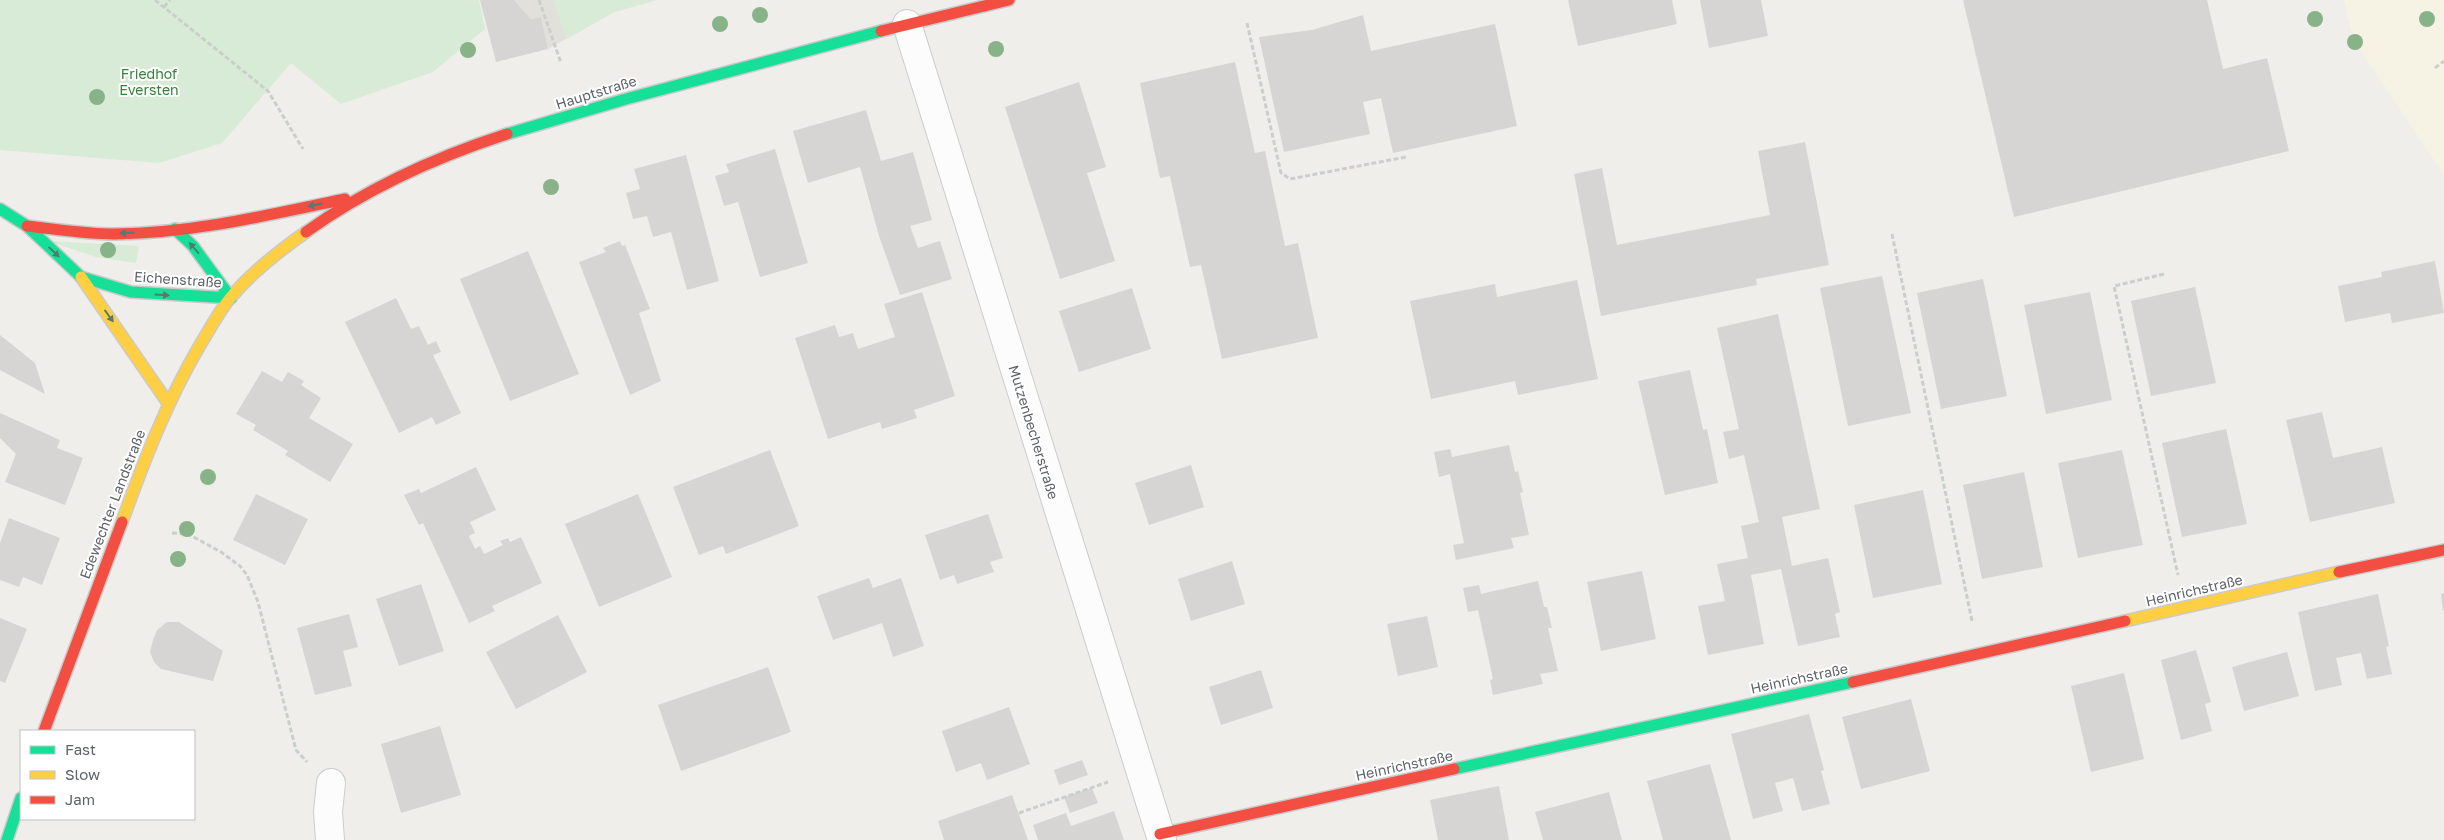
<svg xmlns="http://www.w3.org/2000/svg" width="2444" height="840" viewBox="0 0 2444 840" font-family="'Golos Text',sans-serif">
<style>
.commercial{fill:#f7f3e4}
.education{fill:#e2e0da}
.green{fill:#d8ebd6}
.building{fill:#d6d5d3}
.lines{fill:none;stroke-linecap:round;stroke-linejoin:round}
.street-casing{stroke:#cbcccc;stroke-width:30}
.fast-casing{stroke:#cacacb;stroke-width:14}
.slow-casing{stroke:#cacacb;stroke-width:14}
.jam-casing{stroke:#cacacb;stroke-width:14}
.path{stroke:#cacfcc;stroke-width:3;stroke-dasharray:5 2.5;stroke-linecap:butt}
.street{stroke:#fdfcfc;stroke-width:28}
.fast{stroke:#16e098;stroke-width:11}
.slow{stroke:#ffcf43;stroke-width:11}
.jam{stroke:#f24e42;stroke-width:11}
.tree{fill:#88b388}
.oneway{fill:#507c72}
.labels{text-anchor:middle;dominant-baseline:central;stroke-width:4;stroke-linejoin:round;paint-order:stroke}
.park-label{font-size:14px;fill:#348238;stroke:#fff}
.street-label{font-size:14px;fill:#5f6368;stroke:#fff}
</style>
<rect width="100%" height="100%" fill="#efeeea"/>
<path class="commercial" d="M2344,0H2444V175L2353,39Z"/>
<path class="education" d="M514,0H657L614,12L548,49L541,17L531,19Z"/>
<path class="green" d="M0,0H479L485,29L433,72L341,104L291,63L222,143L159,163L0,150Z
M553,0H657L614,12L567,39Z
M48,241L139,246L136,263L96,257Z"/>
<path class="building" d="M480,0H514L531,19L541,17L548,49L496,62Z
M1568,0H1672L1677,24L1578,46Z
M1700,0H1761L1768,36L1709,48Z
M1963,0H2207L2223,69L2267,58L2289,151L2014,217Z
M1363,15L1371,51L1495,24L1517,126L1393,153L1381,98L1363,102L1370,134L1284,152L1259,37L1312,30Z
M1235,62L1255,153L1265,151L1285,246L1298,243L1318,338L1222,359L1201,265L1190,267L1170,176L1160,178L1140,83Z
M1079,82L1106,167L1087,173L1115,261L1060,279L1005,107Z
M866,110L881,161L913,152L932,220L910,226L918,248L940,241L952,279L900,295L879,236L860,167L808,183L793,131Z
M1805,142L1829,265L1756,279L1757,285L1601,316L1574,174L1602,168L1617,245L1770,215L1758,151Z
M775,149L808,263L760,277L738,202L724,206L715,176L729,172L726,164Z
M686,155L719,281L687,290L671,232L653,237L647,216L633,219L626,193L640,189L634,169Z
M620,241L622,246L625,245L650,309L639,313L661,381L630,395L579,262L606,252L603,248Z
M528,251L579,374L510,401L460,279Z
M2435,261L2444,313L2392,323L2390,313L2345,322L2338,286L2382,277L2381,272Z
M1882,276L1911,413L1848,426L1820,288Z
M1983,279L2007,396L1941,409L1917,293Z
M1577,280L1598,379L1518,395L1515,381L1431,399L1410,301L1495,284L1497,297Z
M2195,287L2216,383L2151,396L2131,301Z
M1132,288L1151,349L1079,372L1059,311Z
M922,292L955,396L914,410L917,418L882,429L880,422L828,439L795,338L835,325L839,337L853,333L858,349L895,337L884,304Z
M2090,292L2112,400L2046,414L2024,305Z
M396,298L411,329L419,326L428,345L436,341L441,352L433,355L461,413L436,425L432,417L399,433L345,322Z
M1778,314L1820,509L1782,517L1792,566L1828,558L1840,612L1835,614L1840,637L1798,646L1781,569L1751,575L1764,644L1708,655L1698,606L1725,601L1717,564L1748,558L1741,526L1759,522L1744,455L1729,459L1723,432L1739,429L1717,328Z
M0,335L35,363L45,394L0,370Z
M1690,370L1703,430L1707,429L1718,483L1665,495L1638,381Z
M262,371L282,382L288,372L304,381L301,385L321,398L309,418L353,444L330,482L285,455L288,451L253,430L256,425L236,414Z
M2322,412L2333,458L2382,447L2395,503L2310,522L2286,420Z
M0,413L60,440L57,448L83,458L65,505L5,482L16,454L0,438Z
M2226,429L2247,524L2182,537L2162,443Z
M1509,445L1515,472L1518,471L1523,492L1520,493L1529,535L1511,538L1514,548L1456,560L1453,545L1464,543L1450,474L1439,477L1434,452L1450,449L1452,457Z
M770,450L799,526L726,554L723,546L699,555L673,487Z
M2122,450L2143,545L2078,558L2058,463Z
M1191,465L1204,507L1149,525L1135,483Z
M476,467L496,510L470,522L475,533L469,536L475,549L480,546L484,554L503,545L500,541L508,538L510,542L521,537L542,583L492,606L495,611L469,623L423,523L419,525L404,495L419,489L421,493Z
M2024,472L2043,567L1982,579L1963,485Z
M1923,490L1942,584L1873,598L1854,505Z
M256,494L308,519L285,565L233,540Z
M638,494L672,577L599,607L565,524Z
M988,514L1003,558L990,562L994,572L957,584L954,575L940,580L925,535Z
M9,518L60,538L42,585L23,577L19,587L0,580V543Z
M1232,561L1245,604L1191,621L1178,579Z
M1642,571L1656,639L1601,651L1587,582Z
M869,578L873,588L901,578L924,646L893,657L882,623L833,640L817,596Z
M1538,581L1544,607H1547L1552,628H1548L1558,671L1540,674L1543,684L1493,695L1490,680L1493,679L1478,610L1468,612L1463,588L1479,585L1481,594Z
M421,584L444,651L399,666L376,599Z
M2444,593V611H2443L2441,594Z
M2378,594L2389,646L2386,647L2392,674L2367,679L2361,653L2336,658L2342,685L2315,691L2298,612Z
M349,614L358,647L343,651L352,686L315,695L297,628Z
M558,615L587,672L516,709L486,652Z
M1427,616L1438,667L1398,676L1387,624Z
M0,618L27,629L5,683L0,681Z
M167,622H179L223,651L213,681L161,669L154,662L150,652L153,640L157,630Z
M2196,650L2211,702L2205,704L2212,731L2181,740L2161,660Z
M2287,652L2299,696L2244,711L2232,667Z
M768,667L791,732L681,771L658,705Z
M1261,670L1273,708L1221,725L1209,687Z
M2124,673L2144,759L2091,772L2071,686Z
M1911,699L1930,771L1861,789L1842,717Z
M1009,707L1030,764L987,780L981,763L956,772L942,731Z
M1809,714L1824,770L1821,771L1830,804L1802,811L1793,778L1775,783L1783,811L1753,819L1731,734Z
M440,726L461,795L401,813L381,744Z
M1082,760L1088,775L1059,785L1054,770Z
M1710,764L1731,840H1663L1647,781Z
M1499,786L1509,840H1438L1430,800Z
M1092,788L1098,803L1070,813L1064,797Z
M1609,792L1622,840H1543L1535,812Z
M1012,795L1028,840H944L938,821Z
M1114,811L1124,840H1038L1033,825L1066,813L1071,826Z"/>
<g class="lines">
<defs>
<path id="street" d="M907,24L1162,840
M330,840L328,812L331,783"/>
<path id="fast" d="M507,134L626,99L881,31
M0,209L27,226L81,277L131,292L231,298
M175,229L193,246L231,298
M1454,769L1853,682
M7,840L21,798"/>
<path id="slow" d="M81,277L168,403
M122,522C144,461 167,401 200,345C210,329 219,311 231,297C252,272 279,251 306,232
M2125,621L2339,572"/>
<path id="jam" d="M881,31L1009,0
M27,226C56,229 85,234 115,234C193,233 269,215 345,199
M306,232C366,189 436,157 507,134
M2339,572L2444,550
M1853,682L2125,621
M44,731L122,522
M1160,834L1454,769"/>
</defs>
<use href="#street" class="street-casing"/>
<use href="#fast" class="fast-casing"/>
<use href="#slow" class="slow-casing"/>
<use href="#jam" class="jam-casing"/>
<path class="path" d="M155,0L268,91L303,149
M539,0L561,63
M164,7L170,0
M1247,23L1281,173L1290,179L1406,157
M2435,68L2444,61
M1892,234L1972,621
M2164,274L2114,286L2178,575
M172,533L188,534L221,552L240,566L247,575L258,602L296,750L307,762
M1019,813L1108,782"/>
<use href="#street" class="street"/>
<use href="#fast" class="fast"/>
<use href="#slow" class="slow"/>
<use href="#jam" class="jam"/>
</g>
<g class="tree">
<circle cx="760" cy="15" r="8"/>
<circle cx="2315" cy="19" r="8"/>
<circle cx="2427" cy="19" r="8"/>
<circle cx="720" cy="24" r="8"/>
<circle cx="2355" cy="42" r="8"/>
<circle cx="996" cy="49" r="8"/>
<circle cx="468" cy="50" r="8"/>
<circle cx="97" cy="97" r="8"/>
<circle cx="551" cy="187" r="8"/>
<circle cx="108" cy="250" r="8"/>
<circle cx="208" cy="477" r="8"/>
<circle cx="187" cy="529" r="8"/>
<circle cx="178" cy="559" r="8"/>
</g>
<defs><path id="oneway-solid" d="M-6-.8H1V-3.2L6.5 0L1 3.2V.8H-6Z" transform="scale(1.25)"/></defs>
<g class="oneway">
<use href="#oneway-solid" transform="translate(315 205) rotate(168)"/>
<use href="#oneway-solid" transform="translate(127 233) rotate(176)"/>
<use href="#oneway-solid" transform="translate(194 248) rotate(-131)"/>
<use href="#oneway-solid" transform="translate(54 252) rotate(43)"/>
<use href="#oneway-solid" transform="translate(162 295) rotate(3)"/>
<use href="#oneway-solid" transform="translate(109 316) rotate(54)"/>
</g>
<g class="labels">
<g class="park-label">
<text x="149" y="73">Friedhof<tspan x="149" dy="16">Eversten</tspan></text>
</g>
<g class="street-label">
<text transform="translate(596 92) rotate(-17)">Hauptstraße</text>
<text transform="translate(178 279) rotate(4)">Eichenstraße</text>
<text transform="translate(1034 432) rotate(73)">Mutzenbecherstraße</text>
<text transform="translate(112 504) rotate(-69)">Edewechter Landstraße</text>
<text transform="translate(2194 590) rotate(-13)">Heinrichstraße</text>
<text transform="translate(1799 678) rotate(-12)">Heinrichstraße</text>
<text transform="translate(1404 765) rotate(-12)">Heinrichstraße</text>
</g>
</g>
<rect x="20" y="730" width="175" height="90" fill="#ffffff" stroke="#bfc1c3"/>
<rect x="30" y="746" width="25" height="8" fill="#16e098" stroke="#bfc1c3"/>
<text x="65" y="755" font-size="15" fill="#5f6368">Fast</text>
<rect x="30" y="771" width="25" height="8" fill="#ffcf43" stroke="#bfc1c3"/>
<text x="65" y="780" font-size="15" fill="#5f6368">Slow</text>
<rect x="30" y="796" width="25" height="8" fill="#f24e42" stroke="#bfc1c3"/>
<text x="65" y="805" font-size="15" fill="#5f6368">Jam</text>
</svg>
